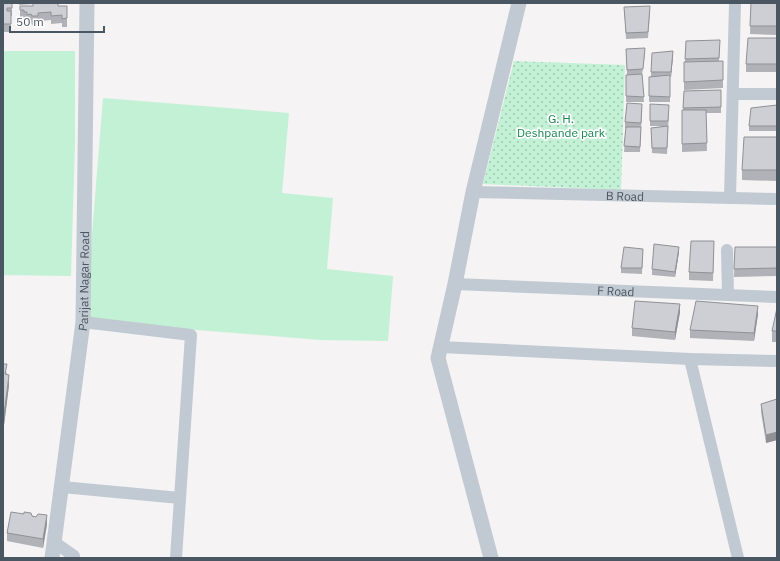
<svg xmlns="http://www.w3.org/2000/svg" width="780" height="561" viewBox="0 0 780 561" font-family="'IBM Plex Sans',sans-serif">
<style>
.park{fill:url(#park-dots)}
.pitch{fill:#c3f1d5}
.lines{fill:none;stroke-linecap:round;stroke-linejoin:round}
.minor{stroke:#c1cad2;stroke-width:12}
.tertiary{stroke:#c1cad2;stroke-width:15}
.wall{fill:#b0b2b7}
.shaded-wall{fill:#909195}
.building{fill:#cdcfd5;stroke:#909195}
.labels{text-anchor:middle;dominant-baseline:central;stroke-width:3.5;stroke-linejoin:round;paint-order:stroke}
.park-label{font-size:12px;fill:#17864f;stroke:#fff}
.street-label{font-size:12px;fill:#4a5661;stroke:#fff}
</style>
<defs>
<pattern id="park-dots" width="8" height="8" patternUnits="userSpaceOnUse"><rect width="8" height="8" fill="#c3f1d5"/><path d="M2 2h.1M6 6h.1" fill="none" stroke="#a0c6b0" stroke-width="1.8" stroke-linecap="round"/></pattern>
</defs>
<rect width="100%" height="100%" fill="#f5f3f3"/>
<path class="park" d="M514,61L625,65L621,190L483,184Z"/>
<path class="pitch" d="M3,51H75V143L71,276L3,275Z
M103,98L289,113L282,193L333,198L327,269L393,276L388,341L321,340L85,321Z"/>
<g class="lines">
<g class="minor">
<path d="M733,94H777"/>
<path id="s1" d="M473,192L777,199"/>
<path d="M730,198L735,3"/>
<path d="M727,250L728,295"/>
<path id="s2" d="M455,284L777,297"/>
<path d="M83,322L191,335L176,558"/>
<path d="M440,347L690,359L777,361"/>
<path d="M690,359L738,558"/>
<path d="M62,487L180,498"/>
<path d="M54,542L74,556"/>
</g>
<g class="tertiary">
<path id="s3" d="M52,558L83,322L87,3"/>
<path d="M491,558L438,358L455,284L473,192L519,3"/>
</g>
</g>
<path class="wall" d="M3,3H12V16H11V32H3Z
M18,3H58V6H67V27H62V23L51,24V20L38,21V24L32,25L31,22L27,23V20H24V18H20V6H33V4L19,5Z
M751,3H777V35L750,34Z
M624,7L650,12L648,38L626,39Z
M777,38V72H746V64Z
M686,41L720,45L719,61H723V88L684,90V62H685Z
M626,49L645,54L642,75L644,102H626V75H627Z
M673,56L671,77H670V102H649V77H651V72Z
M721,90V113H706L707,151L682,152V110H683L684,91Z
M650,104L669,110L667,154L652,153L651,128L663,126H650Z
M777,105V131H749V126Z
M642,110L640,152H624L626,128H625V122Z
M777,137V181L742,180V170Z
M714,241L713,281L689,280V272Z
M735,247H777V276L734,277Z
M643,249L642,274L621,273V268Z
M679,252L675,277L652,275V269Z
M777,308V342H772V331Z
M680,312L675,340L632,336V328Z
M758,314L754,341L690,338V330Z
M3,364L7,374L9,385L4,425H3Z
M777,399V440L766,443L761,412V404Z
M32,516L36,517L47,524L43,548L7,541V533Z"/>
<path class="shaded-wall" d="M673,51V56L671,77V72Z
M679,247V252L675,277V272Z
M680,304V312L675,340V332Z
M758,306V314L754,341V333Z
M9,375V385L4,425V415Z
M777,432V440L766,443V435Z
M47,515V524L43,548V539Z"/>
<path class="building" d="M3,3H12V8H7V11H11V24H3Z
M33,3H58V6H67V18L62,19V15L51,16V12L38,13V16H32L31,14L27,15V12H24V10H20V6H33Z
M751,3H777V26H750Z
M650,6L648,32L626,33L624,7Z
M748,38H777V64H746Z
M720,40L719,58L685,59L686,41Z
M645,48L643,69L627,70L626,49Z
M673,51L671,72H651L652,53Z
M723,61V80L684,82V62Z
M642,74L644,97L626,96V75Z
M670,75V97L649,96V77Z
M721,90V107L683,108L684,91Z
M627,103L642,104L641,123L625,122Z
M650,104L669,105L668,121H650Z
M777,105V126H749L751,108Z
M682,110H706L707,143L682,144Z
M668,126L667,148H652L651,128Z
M626,127H641L640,147L624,146Z
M744,137H777V170H742Z
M691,241H714L713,273L689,272Z
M654,244L679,247L675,272L652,269Z
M624,247L643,249L642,268H621Z
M735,247H777V268L734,269Z
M635,301L680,304L675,332L632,328Z
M696,301L758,306L754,333L690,330Z
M777,308V331H772Z
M3,364H7L5,374L9,375L4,415H3Z
M777,399V432L766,435L761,404Z
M11,512L24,514V512L31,513L32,516L36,517L38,514L47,515L43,539L7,533Z"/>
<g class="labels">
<g class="park-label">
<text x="561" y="118">G. H.<tspan x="561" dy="14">Deshpande park</tspan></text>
</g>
<g class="street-label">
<text stroke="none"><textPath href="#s1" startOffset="152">B Road</textPath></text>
<text stroke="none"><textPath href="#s3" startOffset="279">Parijat Nagar Road</textPath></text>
<text stroke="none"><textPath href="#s2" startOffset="161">F Road</textPath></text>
</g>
</g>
<rect width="780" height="561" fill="none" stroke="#4a5661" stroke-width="8"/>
<path d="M10 26v6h94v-6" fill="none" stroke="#4a5661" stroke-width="2"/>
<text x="16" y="26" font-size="12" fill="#4a5661" stroke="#ffffff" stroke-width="3" paint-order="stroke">50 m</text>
</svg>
